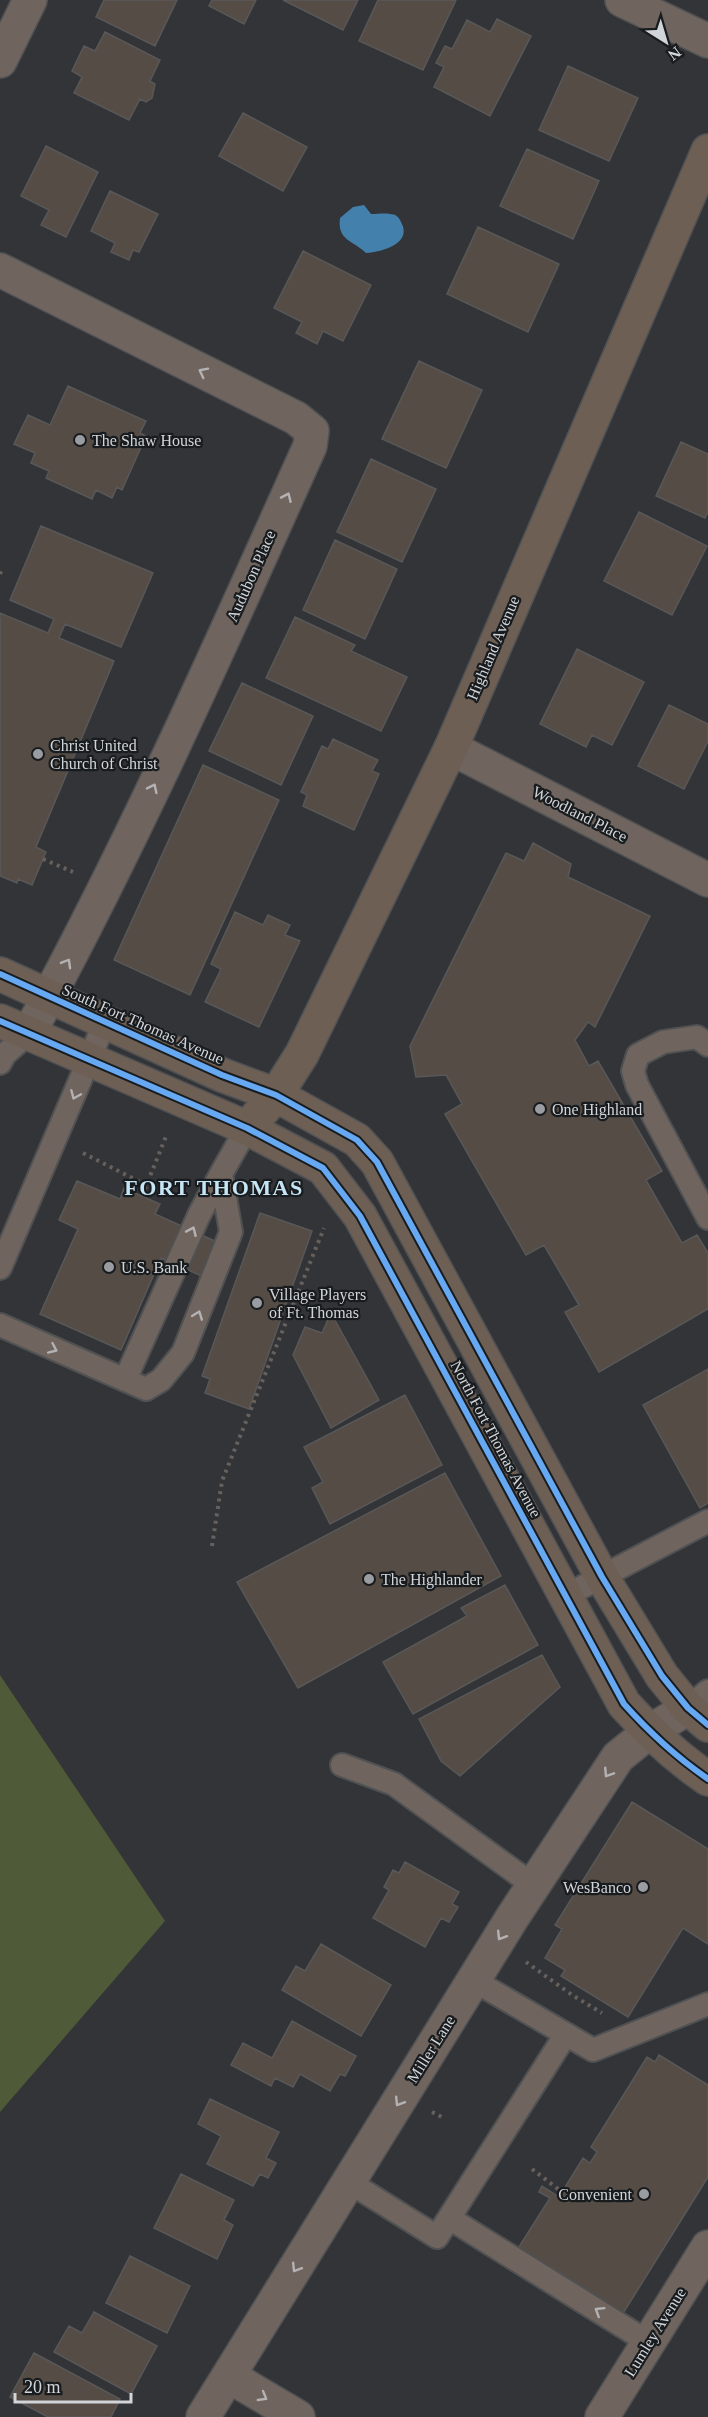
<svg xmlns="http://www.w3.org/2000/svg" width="708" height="2417" viewBox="0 0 708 2417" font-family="Georgia,serif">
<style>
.green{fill:#4f5a39}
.water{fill:#4380ab}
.building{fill:#554c45;stroke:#595859;stroke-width:1.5}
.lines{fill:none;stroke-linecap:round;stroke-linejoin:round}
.lane-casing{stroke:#4f5153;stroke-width:26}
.street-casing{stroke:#4f5153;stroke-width:36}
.secondary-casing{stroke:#4f5153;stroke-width:36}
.path{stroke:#67605c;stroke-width:4;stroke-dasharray:3 4.5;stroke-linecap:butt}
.lane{stroke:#6f645e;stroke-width:22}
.street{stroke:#6f645e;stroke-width:33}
.secondary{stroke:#6e5f55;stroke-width:33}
.cycleway-casing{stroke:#191c1e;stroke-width:10}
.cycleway{stroke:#66a8f1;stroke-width:6}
.oneway{stroke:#b4b2b3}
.poi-dot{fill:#999ca0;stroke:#191c1e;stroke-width:2}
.labels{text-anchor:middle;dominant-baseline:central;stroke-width:4.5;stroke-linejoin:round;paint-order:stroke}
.poi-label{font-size:16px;fill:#d1d4d8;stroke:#191c1e;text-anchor:start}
.street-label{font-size:16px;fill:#d1d4d8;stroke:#191c1e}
.district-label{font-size:22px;font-weight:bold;letter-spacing:1.5px;fill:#c6e6f6;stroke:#191c1e}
</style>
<rect width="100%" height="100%" fill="#323437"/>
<path class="green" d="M0,1675L165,1921L0,2112Z"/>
<path class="water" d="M364,205L371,214C377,214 385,213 390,214C396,214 399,217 401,222C413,243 383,252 366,253C353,240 337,241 340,218L353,207Z"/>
<path class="building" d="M104,0H177L155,46L96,17Z
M212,0H256L244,24L209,6Z
M283,0H358L343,30Z
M378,0H456L423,70L359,41Z
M497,19L531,36L490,116L434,87L444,67L436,63L445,46L452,49L467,20L490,32Z
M105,32L160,60L150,81L155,84L152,98L146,102L140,99L129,120L74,93L82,77L72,71L84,46L95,51Z
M568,66L638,98L609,161L539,130Z
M243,113L307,147L283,191L219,156Z
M46,146L98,172L66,237L41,225L49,210L21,196Z
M527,149L599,181L573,239L500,206Z
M110,191L158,214L139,252L133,250L129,260L111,252L115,243L91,231Z
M478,227L559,264L528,332L447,294Z
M303,251L371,285L343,341L323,331L317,344L296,333L302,322L274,308Z
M419,361L482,390L446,468L382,439Z
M68,386L146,421L140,433L146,436L122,490L117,487L112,498L96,490L92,499L46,478L49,471L31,463L35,453L14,444L28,415L50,425Z
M681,442L708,454V512L705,518L656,496Z
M371,459L436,489L402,562L337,532Z
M639,512L707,546L672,615L604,581Z
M41,526L153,573L121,647L65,624L59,638L114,661L36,847L46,852L32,885L18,879L17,883L0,876V613L48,633L54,619L10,600Z
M335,540L397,569L365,639L303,610Z
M295,617L355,645L351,651L407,677L381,731L266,678Z
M577,649L644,682L612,745L592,735L586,747L540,724Z
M242,683L313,716L281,785L209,751Z
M669,705L708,724V741L684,789L638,766Z
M333,739L378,760L372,771L379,774L354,830L303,806L307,795L301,792L322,746L328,749Z
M203,765L279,800L190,995L114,960Z
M533,843L571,864L568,877L650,916L595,1027L588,1022L575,1040L589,1066L598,1061L662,1171L646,1180L682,1243L697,1235L708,1253V1309L599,1372L565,1312L579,1305L544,1245L526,1255L445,1114L462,1104L446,1075L416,1077L410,1046L506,853L524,861Z
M235,912L263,925L268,915L290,925L285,935L300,941L259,1027L205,1002L221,969L211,964Z
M77,1181L120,1199L124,1188L160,1204L155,1214L219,1243L204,1277L161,1258L121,1350L40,1314L78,1229L59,1220Z
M260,1213L312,1231L249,1409L205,1393L210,1379L202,1376Z
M331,1313L379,1400L331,1428L293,1355L305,1327L322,1333Z
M708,1369V1503L700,1508L643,1405Z
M405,1395L442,1465L330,1524L312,1488L323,1482L304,1447Z
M445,1473L501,1576L298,1688L237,1582Z
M505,1585L538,1645L413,1714L383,1662L467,1616L461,1608Z
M542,1655L560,1687L460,1776L441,1761L419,1719Z
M632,1802L708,1849V1944L683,1928L628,2017L561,1976L565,1970L545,1958L562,1929L555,1925Z
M405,1862L459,1892L452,1904L458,1907L449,1922L441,1918L425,1947L373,1918L389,1890L384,1887L393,1870L399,1873Z
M321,1944L391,1985L361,2036L282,1990L296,1966L305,1971Z
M292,2021L356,2056L345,2076L340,2074L330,2091L300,2074L293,2087L275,2078L271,2086L231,2065L243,2043L272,2058Z
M659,2055L708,2085V2177L622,2315L517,2250L550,2198L539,2192L542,2186L559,2197L583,2158L590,2163L597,2152L591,2147L647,2057L655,2062Z
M210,2099L279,2132L266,2158L276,2163L268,2178L260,2174L253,2186L207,2164L221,2136L198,2124Z
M181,2174L234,2200L224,2220L233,2225L217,2259L154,2228Z
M130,2256L190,2286L167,2333L106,2303Z
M94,2312L157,2346L131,2394L54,2352L69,2326L82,2333Z
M34,2353L120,2399L111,2417H48L10,2397Z"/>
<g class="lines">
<defs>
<path id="lane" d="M708,1045L697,1037L663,1042L638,1055L633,1071L637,1085L708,1218
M0,1063L5,1054L29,1033
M0,1268L105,1022
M0,1325L146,1389L161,1380L183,1353L231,1232L221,1174L247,1128
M125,1380L199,1215L221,1174
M565,1596L708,1521
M688,1708L708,1691
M342,1765L394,1784L533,1885
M473,1980L593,2050L708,2004
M349,2182L437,2237L566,2034
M449,2218L648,2342"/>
<path id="street" d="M622,0L708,41
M0,61L30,0
M0,270L296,418L312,431L310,446C221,644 133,843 29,1033
M451,748L708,880
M229,2376L298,2417
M203,2417L512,1918L618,1757L649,1732L688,1708
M602,2417L708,2247"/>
<path id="secondary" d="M0,974L222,1075L276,1095L357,1140L377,1162L602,1577L662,1676L688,1708L708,1725
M0,1021L247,1128L323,1168L360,1216L624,1704C650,1733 676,1757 708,1779
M247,1128L276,1095L302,1054L451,748L708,151"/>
</defs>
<use href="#lane" class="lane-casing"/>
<use href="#street" class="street-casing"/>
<use href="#secondary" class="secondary-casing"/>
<path class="path" d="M0,574L2,569
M43,859L73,872
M83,1153L146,1185
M142,1196L167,1134
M212,1546L222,1481L324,1228
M526,1962L572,1995L602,2013
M432,2112L442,2117
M532,2169L562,2192"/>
<use href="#lane" class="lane"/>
<use href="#street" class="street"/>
<use href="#secondary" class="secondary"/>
<defs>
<path id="cycleway" d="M0,974L222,1075L276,1095L357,1140L377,1162L602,1577L662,1676L688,1708L708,1725
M0,1021L247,1128L323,1168L360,1216L624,1704C650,1733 676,1757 708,1779"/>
</defs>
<use href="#cycleway" class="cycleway-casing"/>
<use href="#cycleway" class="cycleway"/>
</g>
<defs><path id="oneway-chevron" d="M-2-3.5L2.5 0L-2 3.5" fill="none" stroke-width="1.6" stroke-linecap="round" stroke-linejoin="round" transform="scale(1.5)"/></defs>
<g class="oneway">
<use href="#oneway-chevron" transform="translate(203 372) rotate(-153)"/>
<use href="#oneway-chevron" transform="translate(287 497) rotate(-66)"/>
<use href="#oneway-chevron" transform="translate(153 788) rotate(-64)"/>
<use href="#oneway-chevron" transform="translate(67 963) rotate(-60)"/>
<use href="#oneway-chevron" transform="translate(75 1095) rotate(113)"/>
<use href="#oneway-chevron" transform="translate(192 1231) rotate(-66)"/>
<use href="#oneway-chevron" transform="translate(198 1315) rotate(-69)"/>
<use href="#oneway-chevron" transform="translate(53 1349) rotate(24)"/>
<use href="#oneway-chevron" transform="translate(608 1773) rotate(123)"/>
<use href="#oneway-chevron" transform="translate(501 1936) rotate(122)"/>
<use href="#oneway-chevron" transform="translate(399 2102) rotate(122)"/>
<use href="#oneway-chevron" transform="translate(296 2268) rotate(122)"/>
<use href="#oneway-chevron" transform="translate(599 2311) rotate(-148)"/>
<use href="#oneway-chevron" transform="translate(263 2397) rotate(30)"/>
</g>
<g class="poi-dot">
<circle cx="80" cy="440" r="6"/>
<circle cx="38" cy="754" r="6"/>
<circle cx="540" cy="1109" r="6"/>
<circle cx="109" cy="1267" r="6"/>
<circle cx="257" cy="1303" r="6"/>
<circle cx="369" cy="1579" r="6"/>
<circle cx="643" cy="1887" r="6"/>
<circle cx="644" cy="2194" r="6"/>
</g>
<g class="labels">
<g class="poi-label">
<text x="92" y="440">The Shaw House</text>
<text x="50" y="745">Christ United<tspan x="50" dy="18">Church of Christ</tspan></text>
<text x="552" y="1109">One Highland</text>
<text x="121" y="1267">U.S. Bank</text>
<text x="269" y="1294">Village Players<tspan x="269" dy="18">of Ft. Thomas</tspan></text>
<text x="381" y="1579">The Highlander</text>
<text x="631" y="1887" text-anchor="end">WesBanco</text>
<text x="632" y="2194" text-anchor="end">Convenient</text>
</g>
<g class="street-label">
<text transform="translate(251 576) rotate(-66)">Audubon Place</text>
<text transform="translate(493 648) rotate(-67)">Highland Avenue</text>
<text transform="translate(580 814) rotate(27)">Woodland Place</text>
<text transform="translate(143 1024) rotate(24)">South Fort Thomas Avenue</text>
<text transform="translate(496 1439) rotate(62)">North Fort Thomas Avenue</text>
<text transform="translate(431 2049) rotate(-58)">Miller Lane</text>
<text transform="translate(655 2332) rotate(-58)">Lumley Avenue</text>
</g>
<g class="district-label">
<text x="214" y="1187">FORT THOMAS</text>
</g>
</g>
<g transform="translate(666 42) rotate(143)" stroke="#191c1e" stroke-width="4.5" paint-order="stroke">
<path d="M0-4.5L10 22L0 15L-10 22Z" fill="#d1d4d8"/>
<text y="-9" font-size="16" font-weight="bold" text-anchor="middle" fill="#d1d4d8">N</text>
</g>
<path d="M15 2393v9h116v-9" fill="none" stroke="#d1d4d8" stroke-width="3"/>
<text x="24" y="2393" font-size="18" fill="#d1d4d8" stroke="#191c1e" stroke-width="4.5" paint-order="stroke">20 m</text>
</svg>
